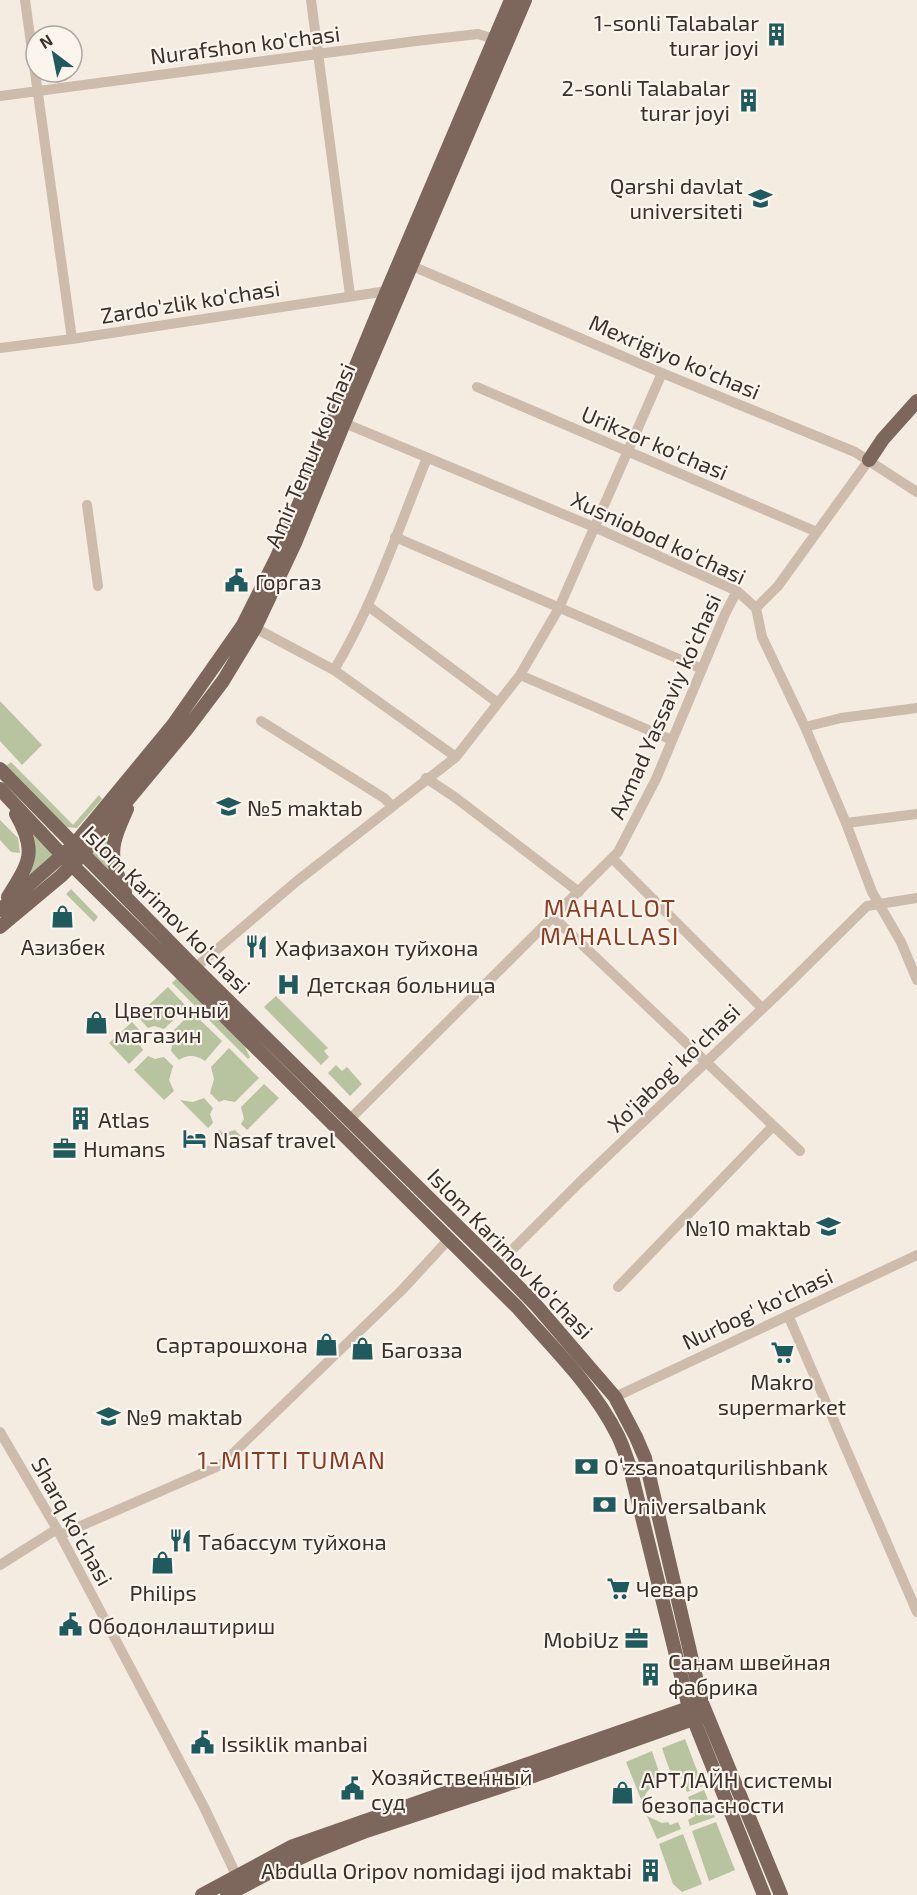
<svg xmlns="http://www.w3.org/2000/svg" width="917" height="1895" viewBox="0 0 917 1895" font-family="'Exo 2',sans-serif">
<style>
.green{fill:#b8c4a0}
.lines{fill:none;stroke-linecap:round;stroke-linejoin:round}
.minor{stroke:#cdbbac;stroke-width:10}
.major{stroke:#7d675c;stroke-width:14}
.labels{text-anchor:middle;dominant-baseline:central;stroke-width:4.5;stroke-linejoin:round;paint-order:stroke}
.poi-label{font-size:22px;fill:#3b302b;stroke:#fbf5ee;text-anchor:start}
.street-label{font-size:22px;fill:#3b302b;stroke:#fbf5ee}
.neighbourhood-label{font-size:24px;letter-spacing:1.5px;fill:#8c3b22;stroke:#fbf5ee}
</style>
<rect width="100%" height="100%" fill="#f4ebe1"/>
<path class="green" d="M0,701L42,745L22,765L0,741Z
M11,762L73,825L99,795L102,799L77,828L66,827L6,766Z
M0,820L18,838L20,853L11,852L0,840Z
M27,827L54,855L23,881Z
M113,831L114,876L92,854Z
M71,889L98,917L94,922L66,894Z
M178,977L242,1041L250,1057L248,1059L172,983Z
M168,987L187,1007L164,1029L154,1026L148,1028L137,1016Z
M276,996L328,1048L324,1051L329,1057L321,1065L264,1007Z
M192,1012L222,1041L205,1061C196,1055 188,1054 179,1060L171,1051L173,1040L170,1034Z
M132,1022L143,1034L140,1045L143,1050L129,1064L109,1043Z
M229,1048L259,1078L235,1102L224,1100L219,1102L210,1093L214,1079L211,1067Z
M148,1056L155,1059L164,1057L173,1066L169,1080L174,1091L164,1100L134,1070Z
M336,1065L342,1071L347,1067L362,1084L350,1096L328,1073Z
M264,1084L279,1098L247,1130L241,1124L244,1119L241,1107Z
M204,1098L213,1108L210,1114L213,1123L208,1128L180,1100L193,1102Z
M219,1130L224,1133L235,1130L241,1136L228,1149L214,1135Z
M685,1739L703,1786L687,1792L679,1772L671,1774L662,1748Z
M652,1751L661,1778L654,1782L655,1786C647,1789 644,1795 643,1804L626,1762Z
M704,1790L715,1817L690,1826L688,1820L695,1816L688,1797Z
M647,1816L662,1823L668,1822L670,1825L678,1822L681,1829L657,1839Z
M716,1822L735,1870L709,1881L692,1831Z
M683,1834L702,1884L682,1892L673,1884L659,1844Z"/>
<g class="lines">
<path class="minor" d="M25,0L72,339
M311,0L350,295
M0,96L416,41L478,34L494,39
M412,266L662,373L855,452L917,492
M0,348L72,339L387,291
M477,387L817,532
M337,420L594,527L737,591L756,608L762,637L805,727L846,823L872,892L901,942L917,980
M87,505L98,586
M395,537L702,669
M368,606L498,703
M756,608L778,586L869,460
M255,628L334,670L456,757
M334,670C374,604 398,529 427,458
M520,675L672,740
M261,721L384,798L392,806
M805,727L841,718L917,708
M426,778L456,798L579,892
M846,823L917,814
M612,858L762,1008
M553,917L800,1151
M195,968L297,881L456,757L498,703L520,675L559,608L662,373
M349,1120L618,852L656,779L725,614L737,591
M497,1265L582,1180L781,991L867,906L917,898
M618,1287L773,1126
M788,1315L917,1612
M615,1397L917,1255
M0,1432L57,1529L204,1807L239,1881
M60,1535L221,1465L402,1290L449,1239
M0,1565L57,1529"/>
<path class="major" d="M869,460L883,439L917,401
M0,769L195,968L497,1265L535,1304L615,1397L636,1437L645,1458L702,1703L781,1895
M0,789L63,856L517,1307C552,1347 593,1386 617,1434C622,1443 625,1454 629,1464L689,1708L764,1895
M125,892C107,855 111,845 127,809
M8,897C29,863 38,852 16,814
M0,910L74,845L173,725L243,625L277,557L387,291L511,0
M0,927L61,876L82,855L186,730L223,681L255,628L295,543L344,423L525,0
M202,1895L293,1846L697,1705
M227,1895L272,1871L313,1852L366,1831L536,1775L702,1716"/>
</g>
<defs>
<symbol id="building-bare" viewBox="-9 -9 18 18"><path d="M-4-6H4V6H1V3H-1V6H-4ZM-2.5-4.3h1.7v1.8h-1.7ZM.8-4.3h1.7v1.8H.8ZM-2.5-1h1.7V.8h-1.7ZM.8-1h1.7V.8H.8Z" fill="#1f5a5e" stroke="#fbf5ee" stroke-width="2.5" paint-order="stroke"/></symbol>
<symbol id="university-bare" viewBox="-9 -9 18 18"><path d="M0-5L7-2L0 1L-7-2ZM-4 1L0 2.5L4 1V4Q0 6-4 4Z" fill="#1f5a5e" stroke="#fbf5ee" stroke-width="2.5" paint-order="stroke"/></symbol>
<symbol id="civic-bare" viewBox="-9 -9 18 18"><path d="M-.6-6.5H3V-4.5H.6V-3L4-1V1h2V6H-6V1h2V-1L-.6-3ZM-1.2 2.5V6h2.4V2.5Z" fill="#1f5a5e" stroke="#fbf5ee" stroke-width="2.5" paint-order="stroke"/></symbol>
<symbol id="school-bare" viewBox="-9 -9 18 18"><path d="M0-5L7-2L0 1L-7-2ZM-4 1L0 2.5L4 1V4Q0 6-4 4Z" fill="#1f5a5e" stroke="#fbf5ee" stroke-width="2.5" paint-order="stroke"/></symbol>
<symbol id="shop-bare" viewBox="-9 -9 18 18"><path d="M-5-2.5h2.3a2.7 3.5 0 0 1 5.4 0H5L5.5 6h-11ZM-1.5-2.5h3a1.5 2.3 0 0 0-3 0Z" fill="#1f5a5e" stroke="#fbf5ee" stroke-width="2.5" paint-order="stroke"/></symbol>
<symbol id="restaurant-bare" viewBox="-9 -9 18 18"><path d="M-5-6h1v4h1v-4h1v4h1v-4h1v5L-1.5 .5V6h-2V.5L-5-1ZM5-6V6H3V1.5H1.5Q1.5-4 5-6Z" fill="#1f5a5e" stroke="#fbf5ee" stroke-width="2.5" paint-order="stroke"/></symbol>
<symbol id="hospital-bare" viewBox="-9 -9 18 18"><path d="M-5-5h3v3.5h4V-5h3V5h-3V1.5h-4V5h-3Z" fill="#1f5a5e" stroke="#fbf5ee" stroke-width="2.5" paint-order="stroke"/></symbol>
<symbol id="hotel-bare" viewBox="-9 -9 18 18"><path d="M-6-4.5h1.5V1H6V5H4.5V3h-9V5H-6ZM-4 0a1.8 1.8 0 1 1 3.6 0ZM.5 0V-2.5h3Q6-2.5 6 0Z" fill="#1f5a5e" stroke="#fbf5ee" stroke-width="2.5" paint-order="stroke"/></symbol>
<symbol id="office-bare" viewBox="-9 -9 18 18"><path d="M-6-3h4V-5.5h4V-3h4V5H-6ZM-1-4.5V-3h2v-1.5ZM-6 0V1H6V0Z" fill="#1f5a5e" stroke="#fbf5ee" stroke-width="2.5" paint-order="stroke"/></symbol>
<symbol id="supermarket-bare" viewBox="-9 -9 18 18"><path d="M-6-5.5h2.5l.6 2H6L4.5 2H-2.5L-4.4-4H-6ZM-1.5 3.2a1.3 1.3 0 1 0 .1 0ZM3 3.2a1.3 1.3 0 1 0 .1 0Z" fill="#1f5a5e" stroke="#fbf5ee" stroke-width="2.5" paint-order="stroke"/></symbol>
<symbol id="bank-bare" viewBox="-9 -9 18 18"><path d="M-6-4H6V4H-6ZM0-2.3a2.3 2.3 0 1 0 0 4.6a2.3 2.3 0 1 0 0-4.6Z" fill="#1f5a5e" stroke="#fbf5ee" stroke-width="2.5" paint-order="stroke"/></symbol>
</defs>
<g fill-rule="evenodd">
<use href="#building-bare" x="760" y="18" width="33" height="33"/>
<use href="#building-bare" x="732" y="84" width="33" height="33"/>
<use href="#university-bare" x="744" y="182" width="33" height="33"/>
<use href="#civic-bare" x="220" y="564" width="33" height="33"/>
<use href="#school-bare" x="212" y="790" width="33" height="33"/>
<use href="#shop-bare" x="46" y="900" width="33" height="33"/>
<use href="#restaurant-bare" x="240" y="930" width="33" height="33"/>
<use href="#hospital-bare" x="272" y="968" width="33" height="33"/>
<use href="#shop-bare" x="80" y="1006" width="33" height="33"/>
<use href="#building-bare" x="64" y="1102" width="33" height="33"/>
<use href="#hotel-bare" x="178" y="1122" width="33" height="33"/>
<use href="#office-bare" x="48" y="1132" width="33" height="33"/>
<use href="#school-bare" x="812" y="1210" width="33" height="33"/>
<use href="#shop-bare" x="310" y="1328" width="33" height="33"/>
<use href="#shop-bare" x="346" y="1332" width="33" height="33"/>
<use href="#supermarket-bare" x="766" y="1336" width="33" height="33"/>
<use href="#school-bare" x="92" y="1400" width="33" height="33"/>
<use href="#bank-bare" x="570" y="1450" width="33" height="33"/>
<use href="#bank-bare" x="588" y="1488" width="33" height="33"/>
<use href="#restaurant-bare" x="164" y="1524" width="33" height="33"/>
<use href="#shop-bare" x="146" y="1546" width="33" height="33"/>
<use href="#supermarket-bare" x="602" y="1572" width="33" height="33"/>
<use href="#civic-bare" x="54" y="1608" width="33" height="33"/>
<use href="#office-bare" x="620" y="1622" width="33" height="33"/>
<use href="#building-bare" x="634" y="1658" width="33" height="33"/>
<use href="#civic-bare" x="186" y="1726" width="33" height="33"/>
<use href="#civic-bare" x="336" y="1772" width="33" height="33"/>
<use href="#shop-bare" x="606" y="1776" width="33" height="33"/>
<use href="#building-bare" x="634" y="1854" width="33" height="33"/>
</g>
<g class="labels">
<g class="poi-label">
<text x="759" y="22" text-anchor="end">1-sonli Talabalar<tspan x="759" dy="25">turar joyi</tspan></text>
<text x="730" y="87" text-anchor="end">2-sonli Talabalar<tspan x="730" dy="25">turar joyi</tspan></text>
<text x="743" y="185" text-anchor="end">Qarshi davlat<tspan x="743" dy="25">universiteti</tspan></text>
<text x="255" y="581">Горгаз</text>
<text x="247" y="807">№5 maktab</text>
<text x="63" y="946" text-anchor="middle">Азизбек</text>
<text x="275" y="947">Хафизахон туйхона</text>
<text x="307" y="984">Детская больница</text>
<text x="114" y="1009">Цветочный<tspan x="114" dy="25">магазин</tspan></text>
<text x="98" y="1119">Atlas</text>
<text x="213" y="1139">Nasaf travel</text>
<text x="83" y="1148">Humans</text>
<text x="811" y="1227" text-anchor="end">№10 maktab</text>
<text x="308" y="1344" text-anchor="end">Сартарошхона</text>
<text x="381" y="1349">Багозза</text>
<text x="782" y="1381" text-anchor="middle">Makro<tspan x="782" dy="25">supermarket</tspan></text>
<text x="126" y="1416">№9 maktab</text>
<text x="604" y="1466">Oʻzsanoatqurilishbank</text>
<text x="623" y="1505">Universalbank</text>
<text x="198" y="1541">Табассум туйхона</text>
<text x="636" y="1588">Чевар</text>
<text x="163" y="1592" text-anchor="middle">Philips</text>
<text x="88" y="1625">Ободонлаштириш</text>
<text x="619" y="1639" text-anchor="end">MobiUz</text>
<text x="668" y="1661">Санам швейная<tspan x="668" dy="25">фабрика</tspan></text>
<text x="221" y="1743">Issiklik manbai</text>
<text x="371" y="1776">Хозяйственный<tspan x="371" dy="25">суд</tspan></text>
<text x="641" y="1779">АРТЛАЙН системы<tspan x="641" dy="25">безопасности</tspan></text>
<text x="632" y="1870" text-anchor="end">Abdulla Oripov nomidagi ijod maktabi</text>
</g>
<g class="street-label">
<text transform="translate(245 44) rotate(-7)">Nurafshon ko'chasi</text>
<text transform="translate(190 301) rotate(-9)">Zardo'zlik ko'chasi</text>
<text transform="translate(675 356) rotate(23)">Mexrigiyo ko'chasi</text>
<text transform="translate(655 442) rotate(23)">Urikzor ko'chasi</text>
<text transform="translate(309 455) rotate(-67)">Amir Temur ko'chasi</text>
<text transform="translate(659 537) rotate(25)">Xusniobod ko'chasi</text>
<text transform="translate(664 706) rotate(-66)">Axmad Yassaviy ko'chasi</text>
<text transform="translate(167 909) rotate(45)">Islom Karimov ko‘chasi</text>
<text transform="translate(673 1067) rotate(-44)">Xo'jabog' ko'chasi</text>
<text transform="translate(511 1253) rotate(46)">Islom Karimov ko‘chasi</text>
<text transform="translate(757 1308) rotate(-25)">Nurbog' ko'chasi</text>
<text transform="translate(73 1521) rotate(61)">Sharq ko‘chasi</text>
</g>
<g class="neighbourhood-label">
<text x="610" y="907">MAHALLOT<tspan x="610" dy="28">MAHALLASI</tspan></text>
<text x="292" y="1459">1-MITTI TUMAN</text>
</g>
</g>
<g transform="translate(54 54) rotate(328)"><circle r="28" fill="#fbf5ee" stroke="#aea6a0" stroke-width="1.5"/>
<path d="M0-4.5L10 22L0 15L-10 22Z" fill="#1f5a5e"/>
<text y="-9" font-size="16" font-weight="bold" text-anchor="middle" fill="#3b302b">N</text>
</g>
</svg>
